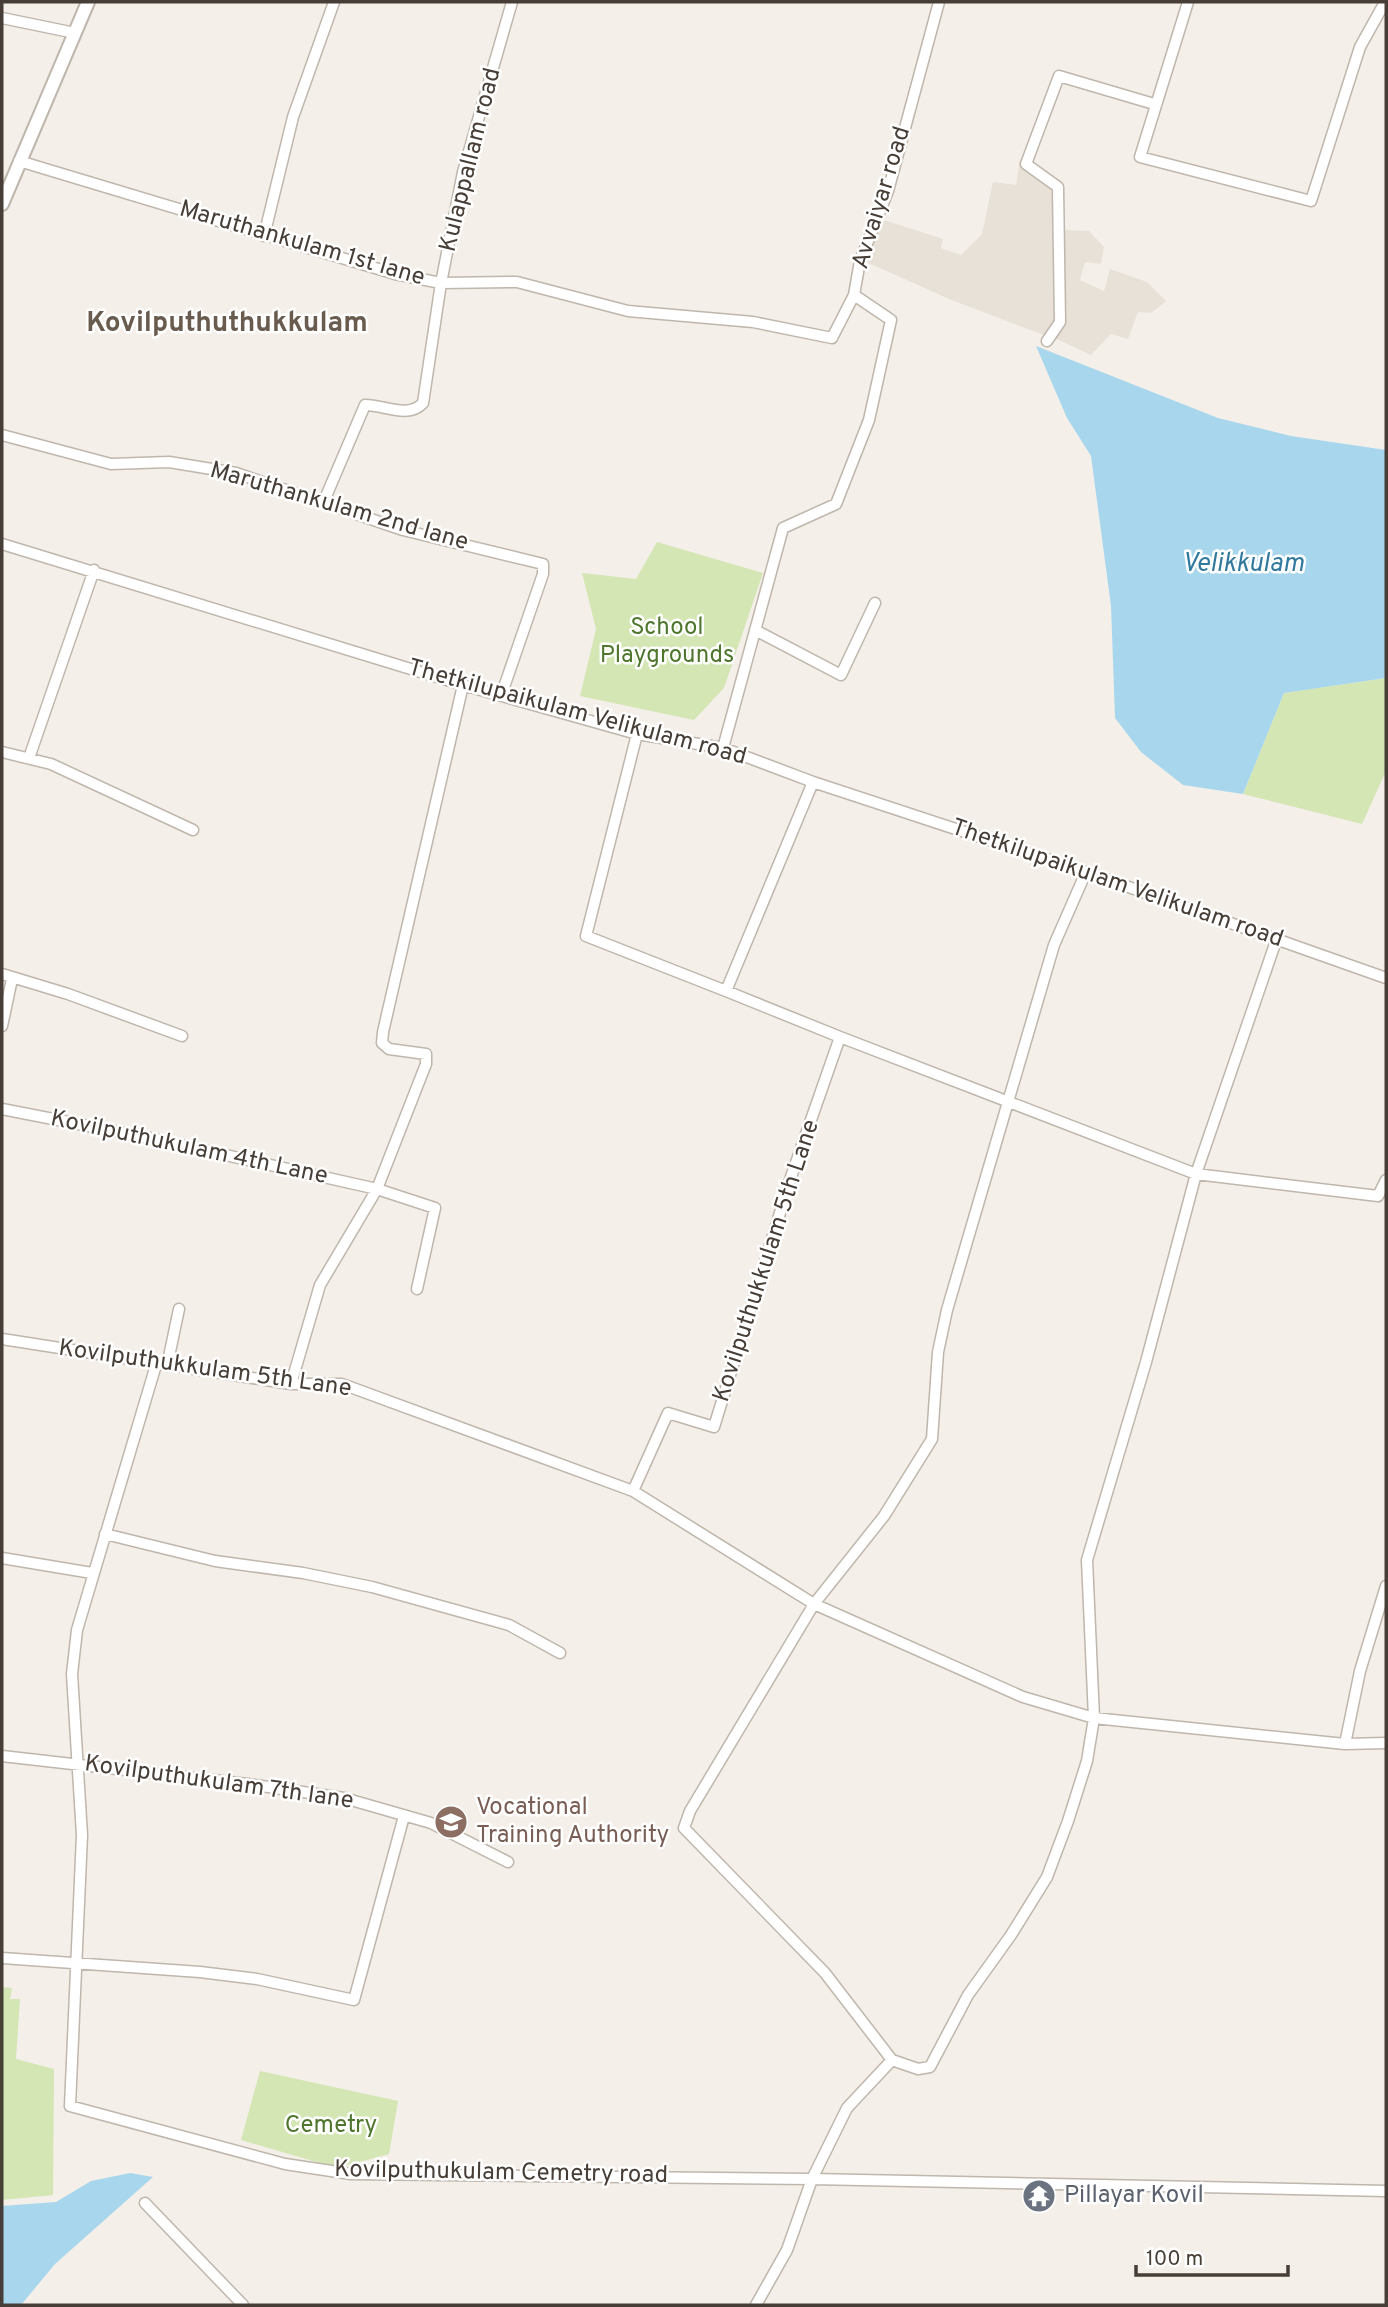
<svg xmlns="http://www.w3.org/2000/svg" width="1388" height="2307" viewBox="0 0 1388 2307" font-family="Overpass,sans-serif">
<style>
.residential{fill:#e7e1d7}
.green{fill:#d3e6b3}
.water{fill:#a8d7ed}
.lines{fill:none;stroke-linecap:round;stroke-linejoin:round}
.minor-casing{stroke:#bfb6ac;stroke-width:13}
.tertiary-casing{stroke:#bfb6ac;stroke-width:16}
.minor{stroke:#fff;stroke-width:10}
.tertiary{stroke:#fff;stroke-width:12}
.labels{text-anchor:middle;dominant-baseline:central;stroke-width:5;stroke-linejoin:round;paint-order:stroke}
.street-label{font-size:24px;fill:#473f37;stroke:#fff}
.park-label{font-size:24px;fill:#4f762d;stroke:#fff}
.education-label{font-size:24px;fill:#785e54;stroke:#fff;text-anchor:start}
.worship-label{font-size:24px;fill:#5b616d;stroke:#fff;text-anchor:start}
.water-label{font-size:26px;font-style:italic;fill:#31799e;stroke:#fff}
.quarter-label{font-size:28px;font-weight:bold;fill:#695c4f;stroke:#fff}
</style>
<rect width="100%" height="100%" fill="#f4efe9"/>
<path class="residential" d="M1020,161L1056,189L1057,320L1046,336L949,299L862,260L881,219L943,239L941,248L961,255L982,234L993,182L1016,185Z
M1063,230L1089,231L1104,247L1101,264L1085,262L1080,280L1104,291L1110,269L1147,282L1166,301L1151,313L1138,312L1128,339L1111,334L1091,355L1052,337L1062,323Z"/>
<path class="green" d="M657,542L763,573L724,688L694,720L580,696L596,629L582,573L636,579Z
M1386,678V771L1362,824L1243,794L1284,693Z
M2,1987L12,1988L10,1999H20L16,2059L54,2069L53,2195L2,2200Z
M260,2071L398,2101L389,2154L337,2168L241,2140Z"/>
<path class="water" d="M1036,346L1218,418L1291,436L1386,450V678L1284,693L1243,794L1183,785L1141,752L1115,718L1111,606L1091,456L1067,418Z
M130,2173L153,2177L55,2264L21,2305H2V2206L56,2202L91,2181Z"/>
<g class="lines">
<defs>
<path id="minor" d="M1188,2L1140,157L1311,201L1360,47L1385,2
M2,18L75,33
M19,161L395,274L441,283L517,282L628,311L753,322L832,338L854,295
M264,236L293,117L334,2
M1047,341L1060,322L1058,187L1026,164L1059,76L1154,104
M2,435L111,464L169,462L236,473L403,530L543,564V574L502,693
M324,501L365,405C385,405 408,419 423,403L441,283L463,172L512,2
M2,544L463,685L637,734L723,748L813,782L1086,872L1386,978
M755,630L841,675L875,603
M637,734L586,936L726,991
M723,748L783,528L836,504L869,420L891,320L854,295L860,261L888,191L939,2
M2,752L51,764L193,830
M29,758L94,570
M1086,872L1054,945L947,1310L938,1352L932,1439L884,1516L814,1604L1023,1697L1094,1718L1345,1744L1386,1743
M2,974L68,994L182,1036
M2,1026L12,979
M840,1037L1196,1174L1378,1196L1386,1180
M2,1109L150,1138L377,1189L435,1208L417,1289
M2,1339L291,1384H342L633,1491L668,1413L714,1427L791,1177L840,1037L726,991L813,782
M156,1365L77,1630L72,1674L82,1835L70,2106L285,2164L351,2174L812,2179L1386,2191
M167,1366L179,1309
M291,1384L320,1285L377,1189L426,1064V1054L389,1049L382,1043L383,1032L463,685
M633,1491L814,1604L690,1811L684,1828L825,1973L892,2060L847,2108L812,2179L787,2250L756,2305
M105,1534L215,1561L303,1573L372,1587L509,1625L560,1653
M2,1558L92,1573
M1345,1744L1360,1671L1386,1586
M2,1756L248,1784L344,1798L431,1823L508,1862
M2,1958L200,1972L257,1979L354,2000L404,1816
M892,2060L918,2069L930,2067L968,1995L1011,1935L1047,1877L1068,1821L1087,1761L1094,1718L1087,1560L1146,1362L1196,1174L1277,938
M145,2203L243,2305"/>
<path id="tertiary" d="M2,204L88,2"/>
</defs>
<use href="#minor" class="minor-casing"/>
<use href="#tertiary" class="tertiary-casing"/>
<use href="#minor" class="minor"/>
<use href="#tertiary" class="tertiary"/>
</g>
<defs>
<symbol id="university-disc" viewBox="-11 -11 22 22"><circle r="9.5" fill="#8d6e63" stroke="#fff"/><path d="M0-5L7-2L0 1L-7-2ZM-4 1L0 2.5L4 1V4Q0 6-4 4Z" fill="#fff"/></symbol>
<symbol id="temple-disc" viewBox="-11 -11 22 22"><circle r="9.5" fill="#6b7280" stroke="#fff"/><path d="M0-6L5-2H3V0L6.5 2.5H4V6H1.5V3h-3V6H-4V2.5H-6.5L-3 0V-2H-5Z" fill="#fff"/></symbol>
</defs>
<g fill-rule="evenodd">
<use href="#university-disc" x="432" y="1803" width="38" height="38"/>
<use href="#temple-disc" x="1020" y="2177" width="38" height="38"/>
</g>
<g class="labels">
<g class="street-label">
<text transform="translate(471 160) rotate(-76)">Kulappallam road</text>
<text transform="translate(882 198) rotate(-73)">Avvaiyar road</text>
<text transform="translate(302 244) rotate(16)">Maruthankulam 1st lane</text>
<text transform="translate(339 507) rotate(16)">Maruthankulam 2nd lane</text>
<text transform="translate(577 713) rotate(15)">Thetkilupaikulam Velikulam road</text>
<text transform="translate(1117 884) rotate(19)">Thetkilupaikulam Velikulam road</text>
<text transform="translate(189 1148) rotate(12)">Kovilputhukulam 4th Lane</text>
<text transform="translate(767 1261) rotate(-72)">Kovilputhukkulam 5th Lane</text>
<text transform="translate(205 1369) rotate(8)">Kovilputhukkulam 5th Lane</text>
<text transform="translate(219 1783) rotate(8)">Kovilputhukulam 7th lane</text>
<text transform="translate(501 2173) rotate(1)">Kovilputhukulam Cemetry road</text>
</g>
<g class="park-label">
<text x="667" y="628">School<tspan x="667" dy="28">Playgrounds</tspan></text>
<text x="331" y="2126">Cemetry</text>
</g>
<g class="education-label">
<text x="476" y="1808">Vocational<tspan x="476" dy="28">Training Authority</tspan></text>
</g>
<g class="worship-label">
<text x="1064" y="2196">Pillayar Kovil</text>
</g>
<g class="water-label">
<text x="1243" y="564">Velikkulam</text>
</g>
<g class="quarter-label">
<text x="227" y="324">Kovilputhuthukkulam</text>
</g>
</g>
<rect width="1388" height="2307" fill="none" stroke="#473f37" stroke-width="7"/>
<path d="M1136 2265v10h152v-10" fill="none" stroke="#473f37" stroke-width="3.5"/>
<text x="1146" y="2265" font-size="21" fill="#473f37" stroke="#ffffff" stroke-width="5" paint-order="stroke">100 m</text>
</svg>
